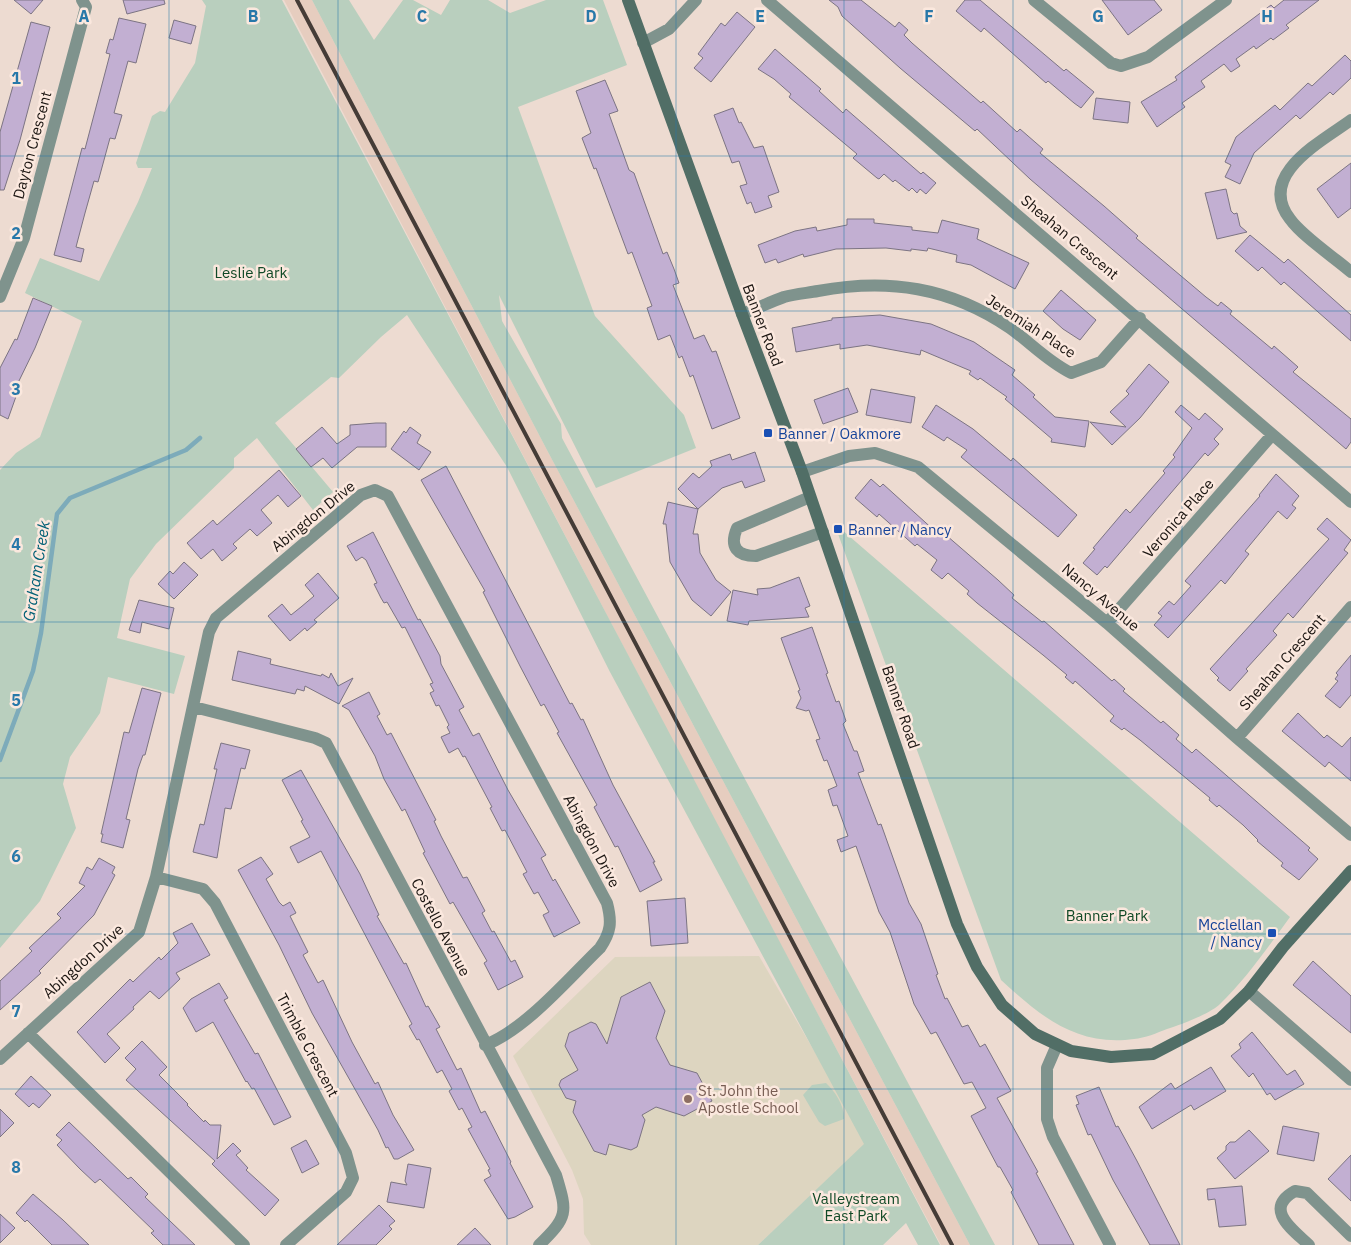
<svg xmlns="http://www.w3.org/2000/svg" width="1351" height="1245" viewBox="0 0 1351 1245" font-family="'IBM Plex Sans',sans-serif">
<style>
.built{fill:#e6cdbf}
.education{fill:#ddd5c0}
.green{fill:#b9cfbe}
.lines{fill:none;stroke-linecap:round;stroke-linejoin:round}
.stream{stroke:#7dabba;stroke-width:4.5}
.building{fill:#c2afd2;stroke:#7c7483}
.street{stroke:#7f938d;stroke-width:12}
.secondary{stroke:#516e66;stroke-width:12}
.rail{stroke:#453c37;stroke-width:4}
.grid{fill:none;stroke:#2878a9;stroke-width:1;stroke-opacity:0.55}
.transit-dot{fill:#1a4fb4;stroke:#fbe8de;stroke-width:2}
.education-dot{fill:#8d6e63;stroke:#fbe8de;stroke-width:2}
.labels{text-anchor:middle;dominant-baseline:central;stroke-width:5;stroke-linejoin:round;paint-order:stroke}
.street-label{font-size:15px;fill:#1b1511;stroke:#fbe8de}
.park-label{font-size:15px;fill:#104926;stroke:#fbe8de}
.transit-label{font-size:15px;fill:#164399;stroke:#fbe8de;text-anchor:start}
.education-label{font-size:15px;fill:#785e54;stroke:#fbe8de;text-anchor:start}
.water-label{font-size:16px;font-style:italic;fill:#006076;stroke:#fbe8de}
.grid-label{font-size:16px;text-anchor:middle;font-weight:bold;fill:#2878a9;stroke:#fbe8de;stroke-width:5;stroke-linejoin:round;paint-order:stroke}
</style>
<rect width="100%" height="100%" fill="#eddbd1"/>
<path class="built" d="M284,0H312L548,452L970,1245H941L735,859Z"/>
<path class="education" d="M759,956L867,1142L758,1245H591L584,1234L583,1199L572,1170L513,1056L615,957Z"/>
<path class="green" d="M202,0H282L940,1245H918L906,1223L883,1245H758L864,1144L610,672L507,467L407,315L381,337L339,378L331,377L275,423L333,492L313,510L257,438L234,458V468L156,544L130,579L117,638L185,656L174,694L108,677L100,713L70,757L63,784L76,828L40,901L0,948V470L16,453L40,437L82,321L25,293L40,258L99,281L138,202L152,168H138L136,163L152,116L160,111L165,112L195,63L206,6Z
M312,0H349L374,40L403,0H413L441,15L450,0H488L510,13L546,0H603L627,65L518,107L595,316L684,415L696,448L596,488L499,295L502,321L561,424L562,438L995,1245H970L548,452Z
M834,523L1290,917C1268,947 1246,979 1219,1005C1209,1014 1180,1025 1167,1029C1157,1033 1145,1038 1134,1039C1077,1047 1040,1016 1001,980Z
M826,1083C835,1091 845,1107 844,1119L825,1126L819,1122L803,1095L812,1085Z"/>
<g class="lines">
<path class="stream" d="M0,760L33,671L41,633L57,514L70,498L186,450L200,438"/>
</g>
<path class="building" d="M14,0H43L31,14Z
M123,0H164L165,4L127,14Z
M829,0H861L895,27L899,22L908,30L904,35L912,43L981,103L983,101L1017,132L1020,129L1043,149L1040,153L1104,206L1138,236L1136,238L1206,297L1218,306L1221,302L1232,311L1230,314L1272,349L1274,346L1298,367L1293,372L1351,419V442L1346,449L1030,179L977,129L975,131L900,68L842,16L838,7Z
M965,0H980L1064,71L1066,69L1094,92L1081,108L1074,103L1048,81L1046,83L984,28L981,32L956,11Z
M1102,0H1154L1162,10L1128,35Z
M1284,0H1319L1286,25L1289,28L1273,40L1271,38L1256,49L1254,46L1236,59L1240,66L1231,72L1224,64L1201,81L1205,87L1182,103L1185,107L1157,127L1141,102L1177,80L1175,77L1271,5L1274,8Z
M737,12L755,27L711,82L694,68L703,58L698,54L721,23L725,26Z
M119,18L146,24L136,63L128,61L114,113L122,115L115,139L110,138L98,182L94,181L85,213L76,247L84,249L81,262L54,255L82,148L85,149L110,54L106,53L110,39L113,40Z
M174,20L196,26L191,44L169,38Z
M31,22L50,27L20,140L4,190H0V132Z
M775,49L821,89L819,91L843,113L846,109L921,174L923,172L936,183L926,194L920,189L917,193L912,188L909,191L895,180L893,182L884,174L879,179L877,178L853,158L857,154L789,97L791,94L774,79L758,69Z
M1345,55L1351,61V78L1333,95L1330,92L1300,119L1296,115L1254,153L1240,184L1225,177L1231,165L1225,162L1236,137L1275,105L1280,110L1308,83L1312,86Z
M605,80L618,111L609,114L629,170L634,173L663,254L667,252L674,269L679,283L673,285L694,339L704,335L712,352L716,351L740,418L712,429L693,375L690,377L682,356L679,358L670,335L658,340L647,308L652,306L632,252L628,254L596,168L594,169L582,138L591,133L576,91Z
M1096,98L1130,102L1128,123L1093,119Z
M733,108L739,123L741,122L754,148L763,146L779,192L768,196L772,207L755,213L751,202L747,204L740,186L747,184L739,161L732,163L714,115Z
M1351,163V208L1338,218L1317,189Z
M1226,189L1231,211L1234,214L1237,213L1240,226L1247,232L1217,239L1205,193Z
M847,219H874V223L912,227V230L938,233L942,220L979,229L977,239L1029,263L1015,289L971,265L956,262L957,255L928,248L927,251L911,249V251L886,248L836,249L804,257L803,254L778,263L776,259L765,263L758,245L795,231L816,227L817,231L847,225Z
M1250,235L1284,263L1288,259L1351,315V341L1284,282L1281,285L1262,267L1258,271L1235,251Z
M1061,290L1096,320L1080,340L1063,329L1043,311Z
M33,298L52,306L35,348L16,387L19,388L8,419L0,415V368L15,339L17,340Z
M880,315L931,324L974,342L1015,370L1012,375L1035,395L1033,397L1055,417L1089,421L1085,447L1051,442L1052,439L1005,399L1007,397L980,378L978,380L969,374L971,371L921,350L920,355L867,345L840,349V344L796,352L792,328L832,320V318Z
M1149,364L1169,382L1140,418L1112,445L1090,422L1126,427L1110,412L1129,394L1126,391Z
M848,388L858,412L823,424L814,400Z
M871,389L915,397L911,423L866,415Z
M936,405L973,429L1011,461L1013,458L1077,515L1058,537L961,457L967,450L947,437L944,441L922,427Z
M1181,405L1199,420L1205,413L1223,429L1214,439L1219,444L1208,456L1205,453L1107,568L1105,566L1097,575L1083,563L1095,549L1093,548L1126,509L1130,513L1165,473L1163,471L1175,457L1173,455L1192,428L1175,412Z
M376,423H386V447H357L332,468L323,458L311,467L296,449L322,427L337,444L350,435V425Z
M410,427L421,435L417,443L431,452L419,470L391,449L404,431L406,433Z
M755,452L765,481L745,488L742,481L722,488L698,509L693,534H698L700,553L716,580L731,592L711,616L692,600L670,562L666,524H663L668,502L698,509L678,489L693,473L699,478L712,466L710,461L730,454L732,460Z
M446,466L570,704L572,703L581,720L583,719L613,785L655,862H653L662,880L640,892L618,846L615,847L594,807L597,805L557,733L559,732L544,704L541,706L520,666L483,592L485,591L421,480Z
M279,470L301,496L288,507L278,495L261,510L272,523L257,536L250,529L233,544L237,548L222,561L213,549L201,559L187,543L213,520L217,525Z
M1276,474L1299,496L1292,505L1296,508L1287,519L1278,511L1245,551L1249,554L1225,584L1221,580L1168,638L1154,625L1162,616L1158,613L1169,601L1174,605L1191,586L1185,581L1260,496L1259,495Z
M871,479L880,487L883,484L936,532L939,529L998,580L1014,595L1012,598L1042,622L1044,621L1112,681L1114,679L1125,689L1123,691L1161,723L1163,721L1179,735L1176,739L1192,753L1196,749L1310,848L1308,850L1318,859L1299,880L1281,866L1283,863L1257,841L1258,840L1243,825L1219,805L1217,807L1209,800L1210,798L1140,740L1124,728L1122,730L1110,721L1114,716L1075,681L1073,684L1065,677L1067,675L1043,655L977,603L967,594L969,591L948,573L942,579L931,570L937,560L917,544L915,546L879,514L877,517L855,498Z
M1327,518L1351,540L1344,550L1348,553L1293,618L1288,613L1273,631L1277,635L1246,669L1248,671L1230,691L1217,680L1219,678L1210,669L1329,539L1317,529Z
M373,532L418,620L420,619L440,656L441,664L464,707L459,710L473,736L479,733L508,790L546,855L541,858L553,881L555,879L580,923L554,937L543,915L549,912L538,892L534,894L523,874L527,872L505,830L502,831L490,808L492,807L465,756L463,757L458,748L449,753L441,737L450,733L447,727L449,725L439,705L436,706L430,693L434,691L430,684L433,683L405,627L402,628L387,602L384,603L381,598L374,584L377,583L366,560L362,557L356,561L347,546Z
M184,562L198,575L174,599L158,584L170,571L173,574Z
M318,573L339,598L314,620L317,622L307,631L305,628L290,641L268,616L282,604L291,615L301,607L314,596L305,585Z
M799,577L810,606L805,608L809,617L749,621L748,625L727,621L733,590L758,595L757,589L770,588Z
M139,600L174,608L169,629L142,622L140,633L129,630Z
M812,627L828,673L826,674L836,702L839,701L846,721L843,724L854,751H857L864,771L858,773L878,825L881,824L909,903L921,924L938,974L936,975L945,999L947,998L962,1027L968,1025L980,1047L985,1044L1011,1091L997,1098L1038,1172L1036,1173L1074,1245H1039L1011,1192L1013,1190L1000,1167H998L971,1116L986,1108L972,1082L964,1084L936,1032L931,1034L914,1004L890,932L879,912L856,846L841,852L837,840L848,836L837,805L833,806L828,790L837,786L827,760L824,761L816,740L820,739L809,710L806,711L796,708L801,698L798,691L800,690L781,638Z
M238,651L271,659L270,664L321,676L322,674L329,678L331,673L338,686L353,678L339,704L305,686L304,691L297,689L295,694L232,680Z
M1351,655V695L1340,708L1325,696L1338,681L1335,679L1338,675L1336,673Z
M142,688L161,693L145,755H143L138,769L126,819L130,820L123,848L101,842L103,834H101L124,732L129,733Z
M369,692L380,714L377,716L387,735L391,733L436,820L434,821L441,836L463,878L467,877L485,911L482,913L492,932L494,931L511,962L515,960L523,977L498,990L484,963L487,961L453,902L450,904L423,853L425,852L405,809L402,811L384,779L375,756L349,710L342,706Z
M1298,713L1324,738L1327,735L1342,747L1351,737V781L1329,762L1325,767L1282,731Z
M221,743L250,750L245,769L241,768L231,809L225,808L217,858L193,852L200,824L204,825L217,769H214Z
M301,770L360,874L379,915L377,916L404,964L406,963L426,1007L428,1006L440,1027L436,1029L457,1070L461,1068L481,1113L485,1111L511,1162L510,1163L533,1207L515,1217L508,1219L484,1180L491,1176L488,1170L490,1169L468,1129L472,1127L462,1108L459,1110L449,1091L452,1089L442,1070L437,1073L419,1039L417,1040L409,1026L412,1024L321,851L298,863L290,847L310,837L301,821L303,820L282,780Z
M261,857L273,874L266,879L279,902L283,906L290,902L296,913L290,916L308,952L303,955L318,983L323,980L352,1042L375,1084L378,1082L393,1115L414,1150L398,1159H394L388,1147L386,1148L378,1130L312,1013L279,945L238,870Z
M99,858L115,867L112,873L115,875L94,915L39,971L41,973L0,1010V981L32,951L29,948L61,918L57,914L85,886L79,883L87,867L92,870Z
M685,898L688,943L651,946L647,901Z
M192,923L210,955L176,973L180,979L159,999L150,991L133,1007L134,1009L107,1034L120,1048L105,1063L77,1032L130,979L133,982L159,957L161,960L178,943L173,933Z
M1313,961L1351,996V1033L1293,985Z
M650,982L665,1011L656,1038L670,1065L697,1073L712,1101L684,1116L656,1107L642,1115L645,1120L637,1147L631,1150L609,1144L606,1155L594,1151L573,1112L576,1101L566,1098L559,1085L561,1080L578,1070L565,1046L569,1033L591,1022L596,1024L607,1044L621,997Z
M219,983L228,998L224,1000L255,1054L258,1053L291,1117L274,1125L254,1088L252,1089L247,1081L246,1082L213,1022L196,1032L183,1008L191,999Z
M1252,1032L1287,1075L1295,1070L1304,1084L1275,1100L1270,1093L1267,1095L1253,1073L1249,1077L1231,1056L1241,1048L1239,1044Z
M142,1041L167,1067L159,1075L188,1104L187,1105L204,1122L205,1120L210,1125H221L217,1159L233,1143L241,1151L236,1155L248,1168L246,1170L279,1200L265,1216L212,1164L215,1161L126,1080L136,1069L125,1058Z
M1211,1067L1226,1091L1194,1110L1191,1105L1152,1129L1139,1107L1171,1083L1175,1089Z
M31,1076L51,1095L39,1108L33,1103L29,1107L15,1094Z
M1099,1087L1116,1127L1118,1126L1137,1161L1180,1245H1150L1113,1180L1091,1134L1088,1135L1076,1105L1079,1104L1076,1096Z
M0,1109L14,1123L0,1137Z
M69,1122L128,1179L131,1177L148,1194L145,1197L195,1245H163L151,1233L154,1231L100,1179L95,1183L80,1169L57,1145L62,1140L56,1135Z
M1283,1126L1319,1133L1314,1161L1277,1154Z
M1249,1130L1269,1151L1235,1179L1217,1158L1226,1150V1146L1230,1142H1235Z
M306,1140L319,1164L302,1173L291,1148Z
M1351,1155V1201L1328,1179Z
M408,1164L431,1168L424,1208L387,1202L391,1182L407,1185L405,1181Z
M1242,1186L1246,1225L1219,1227L1215,1199L1208,1200L1207,1189Z
M33,1194L63,1220L89,1245H52L27,1220L25,1222L16,1213Z
M379,1205L395,1221L389,1226L392,1229L376,1245H337Z
M0,1214L15,1228L0,1243Z
M475,1228L491,1245H457Z"/>
<g class="lines">
<path class="street" d="M767,0L1351,502
M1034,0L1111,63L1121,66L1148,57L1226,0
M643,43L669,29L696,0
M1351,120C1321,142 1256,175 1290,219C1303,237 1334,257 1351,272
M0,297L24,238L86,7L82,0
M742,314C756,309 770,302 784,297C795,294 807,293 818,291C888,278 950,287 1010,328C1031,343 1047,361 1071,373L1101,362L1140,318
M802,472L849,456L875,453L918,467L1107,623L1237,738L1351,835
M810,497L737,528C729,547 737,556 756,556L823,532
M1107,623L1272,435
M194,707L315,738L326,743L556,1175C567,1212 569,1216 539,1245
M1237,738L1351,607
M156,877L203,889L215,903L346,1153L353,1178L346,1192L286,1245
M1249,991L1351,1080
M28,1033L244,1245
M1057,1045L1047,1068V1119L1053,1137L1110,1245
M0,1059L139,932L156,877L209,632L216,618L361,495L375,490L388,496L607,903C612,922 611,932 600,948C568,979 526,1029 485,1045
M1309,1245C1292,1229 1263,1209 1295,1191L1307,1193L1351,1236"/>
<path class="secondary" d="M628,0L742,314L802,472L957,924L977,967L1002,1005L1035,1034L1071,1051L1111,1057L1153,1054L1220,1019L1249,991L1283,947L1351,871"/>
<path class="rail" d="M297,0L952,1245"/>
</g>
<path class="grid" d="M169,0V1245M338,0V1245M507,0V1245M676,0V1245M844,0V1245M1013,0V1245M1182,0V1245M0,156H1351M0,311H1351M0,467H1351M0,622H1351M0,778H1351M0,934H1351M0,1089H1351"/>
<g class="transit-dot">
<rect x="763" y="428" width="10" height="10" rx="2.5"/>
<rect x="833" y="524" width="10" height="10" rx="2.5"/>
<rect x="1267" y="928" width="10" height="10" rx="2.5"/>
</g>
<circle class="education-dot" cx="688" cy="1099" r="5"/>
<g class="labels">
<g class="street-label">
<text transform="translate(32 145) rotate(-75)">Dayton Crescent</text>
<text transform="translate(1070 237) rotate(40)">Sheahan Crescent</text>
<text transform="translate(763 325) rotate(69)">Banner Road</text>
<text transform="translate(1031 326) rotate(33)">Jeremiah Place</text>
<text transform="translate(313 516) rotate(-39)">Abingdon Drive</text>
<text transform="translate(1178 518) rotate(-49)">Veronica Place</text>
<text transform="translate(1101 597) rotate(40)">Nancy Avenue</text>
<text transform="translate(1282 662) rotate(-49)">Sheahan Crescent</text>
<text transform="translate(901 707) rotate(71)">Banner Road</text>
<text transform="translate(592 841) rotate(62)">Abingdon Drive</text>
<text transform="translate(441 927) rotate(62)">Costello Avenue</text>
<text transform="translate(83 961) rotate(-42)">Abingdon Drive</text>
<text transform="translate(308 1045) rotate(62)">Trimble Crescent</text>
</g>
<g class="park-label">
<text x="251" y="272">Leslie Park</text>
<text x="1107" y="915">Banner Park</text>
<text x="856" y="1198">Valleystream<tspan x="856" dy="17">East Park</tspan></text>
</g>
<g class="transit-label">
<text x="778" y="433">Banner / Oakmore</text>
<text x="848" y="529">Banner / Nancy</text>
<text x="1262" y="924" text-anchor="end">Mcclellan<tspan x="1262" dy="17">/ Nancy</tspan></text>
</g>
<g class="education-label">
<text x="698" y="1090">St. John the<tspan x="698" dy="17">Apostle School</tspan></text>
</g>
<g class="water-label">
<text transform="translate(36 571) rotate(-81)">Graham Creek</text>
</g>
</g>
<g class="grid-label">
<text x="84" y="22">A</text>
<text x="253" y="22">B</text>
<text x="422" y="22">C</text>
<text x="591" y="22">D</text>
<text x="760" y="22">E</text>
<text x="929" y="22">F</text>
<text x="1098" y="22">G</text>
<text x="1267" y="22">H</text>
<text x="16" y="84">1</text>
<text x="16" y="239">2</text>
<text x="16" y="395">3</text>
<text x="16" y="550">4</text>
<text x="16" y="706">5</text>
<text x="16" y="862">6</text>
<text x="16" y="1017">7</text>
<text x="16" y="1173">8</text>
</g>
</svg>
